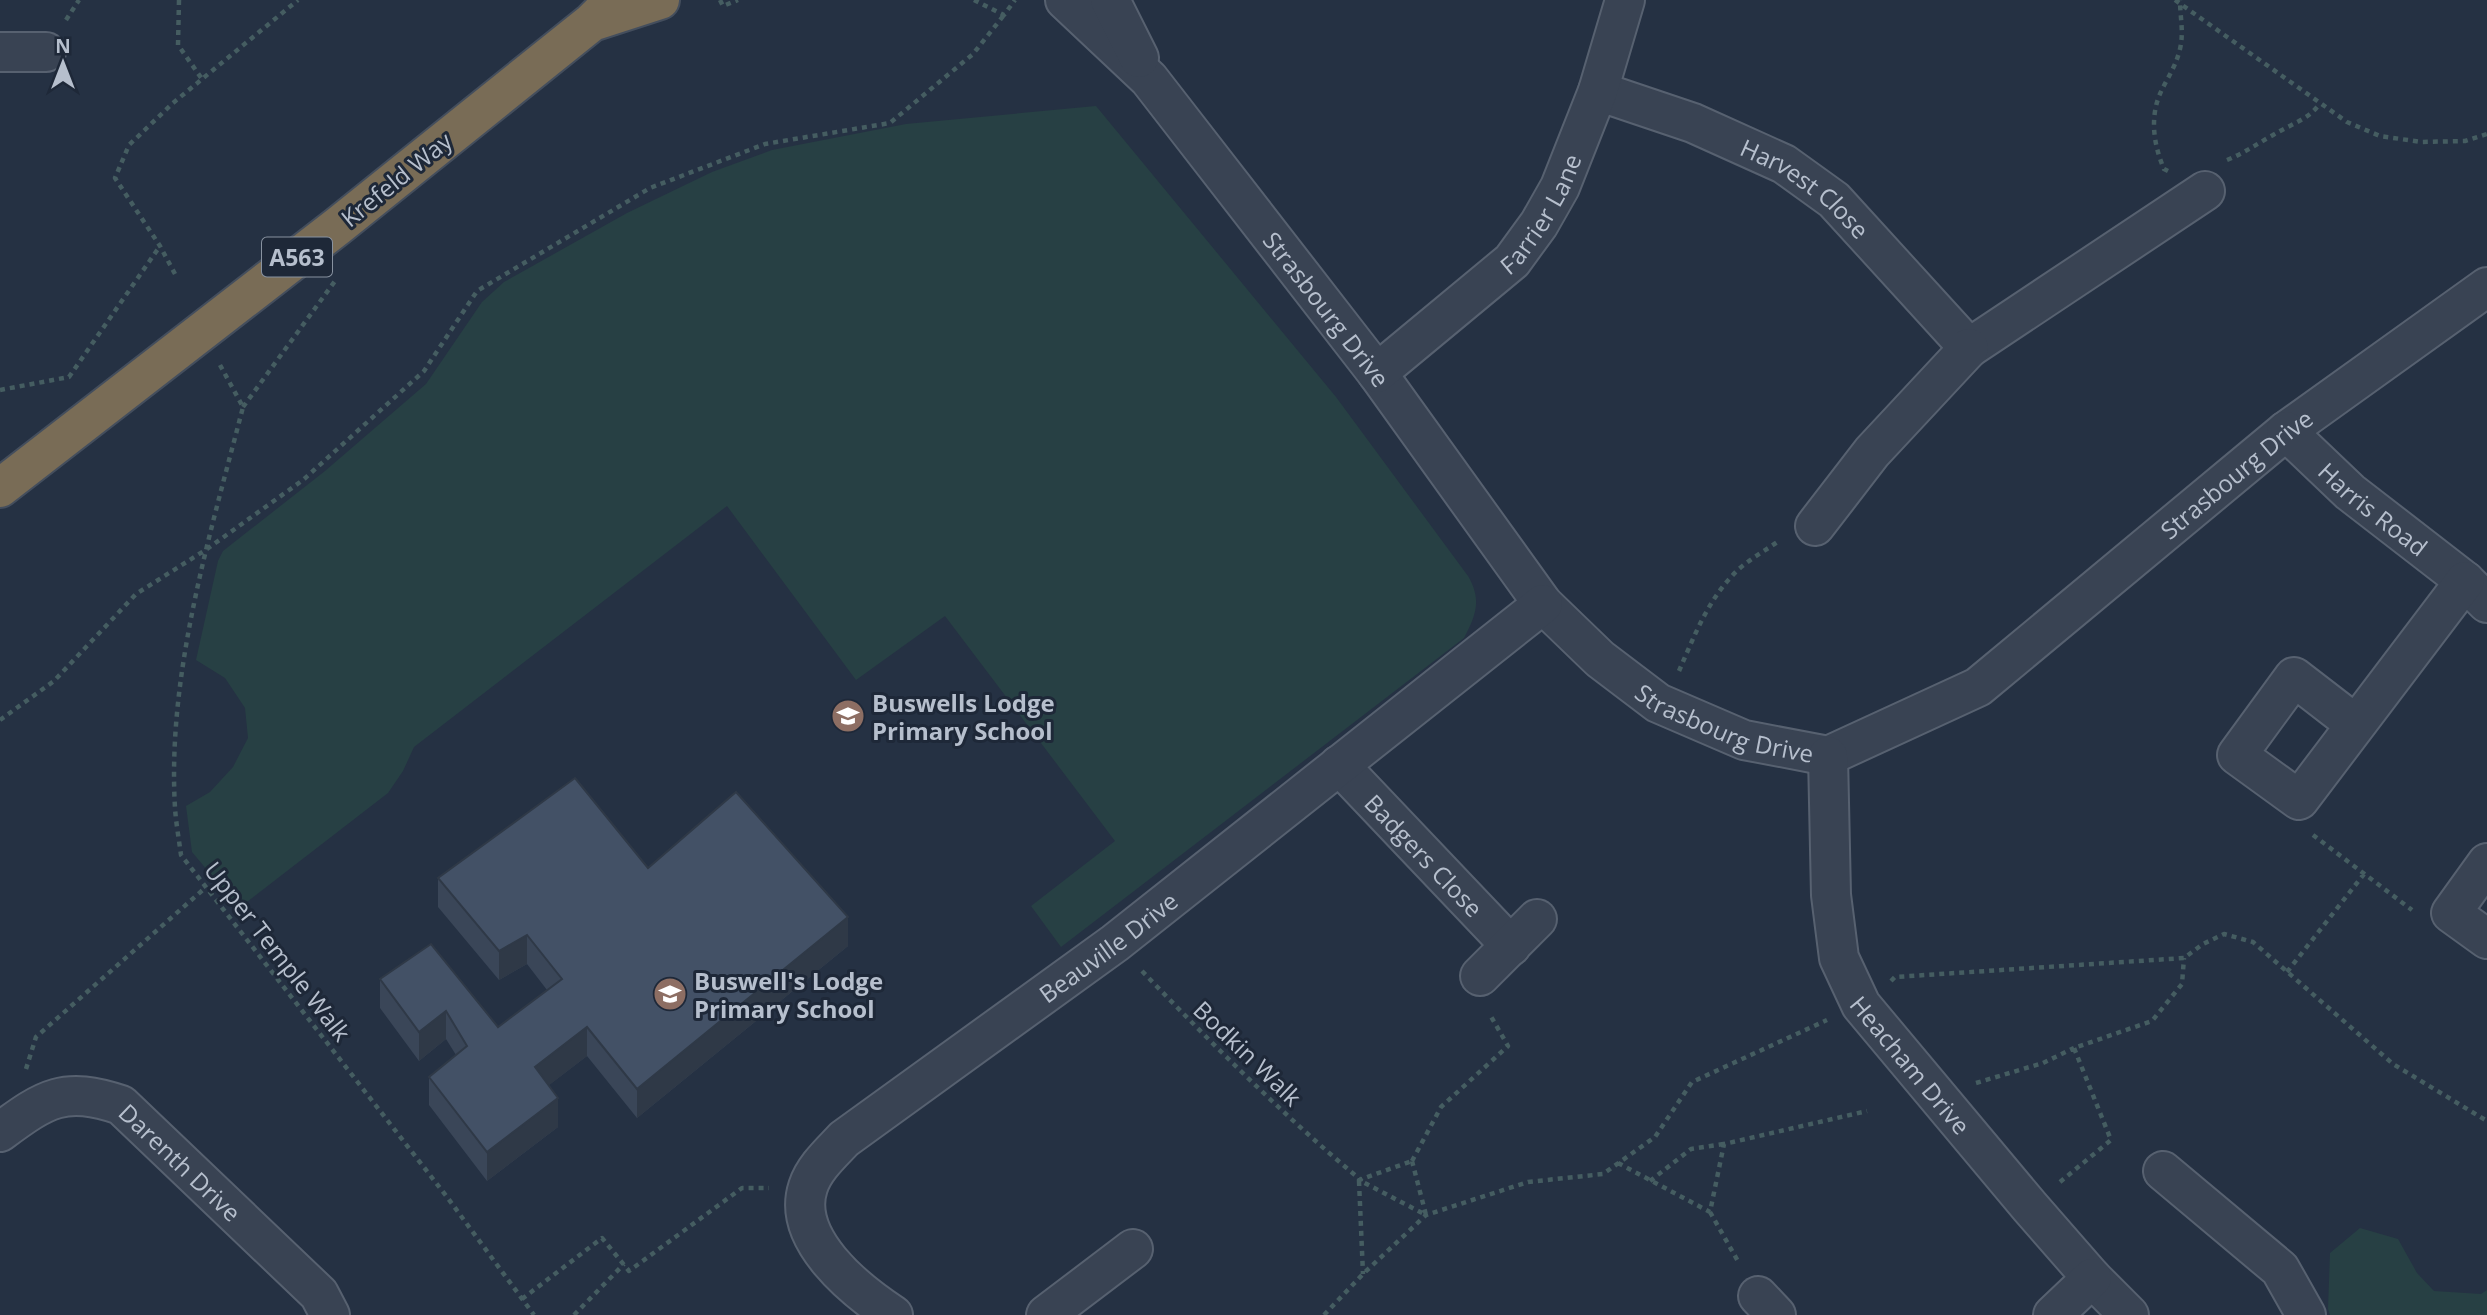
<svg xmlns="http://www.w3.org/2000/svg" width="2487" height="1315" viewBox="0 0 2487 1315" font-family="'Open Sans',sans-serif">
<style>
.green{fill:#274044}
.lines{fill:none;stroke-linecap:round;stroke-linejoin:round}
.minor-casing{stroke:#576170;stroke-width:42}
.highway-casing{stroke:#444e5d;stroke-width:42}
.path{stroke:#455d61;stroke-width:4.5;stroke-dasharray:5 5;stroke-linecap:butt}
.minor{stroke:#394353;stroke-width:38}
.highway{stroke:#796c56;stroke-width:38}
.wall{fill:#3a4658}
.shaded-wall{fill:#2f3947}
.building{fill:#435166;stroke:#2f3947;stroke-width:2}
.labels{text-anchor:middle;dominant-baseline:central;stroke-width:6;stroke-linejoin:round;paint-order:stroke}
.shield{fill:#1e2838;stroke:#8892a0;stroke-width:2}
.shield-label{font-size:23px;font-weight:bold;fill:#b6bfcd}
.street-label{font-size:24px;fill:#b6bfcd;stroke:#1e2838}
.poi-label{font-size:24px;font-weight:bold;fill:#b6bfcd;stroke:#1e2838;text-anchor:start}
</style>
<rect width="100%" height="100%" fill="#253143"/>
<path class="green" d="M1096,106L1336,397L1468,576C1482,600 1476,615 1464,638L1061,947L1031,906L1115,841L945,616L856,680L727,506L414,747L403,771L388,793L239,908L192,852L186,806L210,792L233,767L248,738L245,708L225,678L196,660L218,561L223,551L325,471L426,384L482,302L504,282L627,213L712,172L772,150L906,124Z
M2360,1228L2398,1239L2417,1273L2434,1291L2481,1294L2487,1290V1315H2330L2328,1309L2330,1253Z"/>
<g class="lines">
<defs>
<g id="minor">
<path id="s1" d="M1065,0L1149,79L1377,373L1543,604L1600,659L1658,703L1744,740L1828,756L1978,687L2286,431L2487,287"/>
<path d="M1110,0L1139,58"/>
<path d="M0,52H46"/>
<path id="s2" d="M1598,91L1693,123L1784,164L1834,200L1969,348L2205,191"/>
<path id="s3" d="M1377,373L1512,261L1539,224L1560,187L1598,91L1625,0"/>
<path id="s4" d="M2286,431L2350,492L2465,581L2487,603"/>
<path d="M1815,526L1872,452L1969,348"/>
<path d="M2355,724L2294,677L2237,755L2299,800L2465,581"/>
<path id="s5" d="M1828,756L1831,895L1839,958L1861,1005L2030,1207L2092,1278L2129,1315"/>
<path id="s6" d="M1339,765L1511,946"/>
<path d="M2487,863L2451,913L2487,939"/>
<path d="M1480,976L1537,919"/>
<path id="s7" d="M0,1132C46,1098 64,1086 121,1105L319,1294L330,1315"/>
<path d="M2163,1171L2280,1269L2306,1315"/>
<path d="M1758,1296L1776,1315"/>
<path id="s8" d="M893,1315C855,1290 791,1239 808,1187C814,1168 831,1153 844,1139L1115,943L1543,604"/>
<path d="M1046,1315L1133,1249"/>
<path d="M2053,1315L2092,1278"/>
</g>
<path id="highway" d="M592,22L660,0
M0,488L338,226L592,22L614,0"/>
</defs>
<use href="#minor" class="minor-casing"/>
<use href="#highway" class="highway-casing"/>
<path class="path" d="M179,0L178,45L202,79
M720,0L723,6L738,0
M974,0L1004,15L1015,0
M2175,0L2347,122L2380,136L2421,142L2465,141L2487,134
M66,20L79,0
M2227,160C2244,153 2257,144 2273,135C2289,125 2310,119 2320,103
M2168,171L2164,169C2155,148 2150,123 2158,99C2164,82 2175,70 2180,49C2184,32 2180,17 2180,0
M175,274L160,246L115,178L129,145L173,103L298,0
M220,365L243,407C210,535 167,674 175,808C176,823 179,840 181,855L447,1197L534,1315
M0,390L69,377L160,246
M243,407L335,281
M1679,671C1693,639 1707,602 1732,576C1745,561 1764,552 1780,540
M0,720L54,681L136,594L207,549L303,480L424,371L477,291L650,188L765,144L890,123L973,54L1004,15
M2313,835L2412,910
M1142,971C1213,1045 1284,1116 1362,1181
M2287,972L2364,874
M1891,981L1895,977L2184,958L2203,944L2224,934L2253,942L2393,1064L2487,1121
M26,1069L36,1037L205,888
M1976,1083L2043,1063L2074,1048
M1412,1161L1441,1107L1508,1046L1489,1013
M1412,1161L1426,1215L1359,1180Z
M1618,1163L1710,1212L1724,1144L1867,1111
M1359,1181L1363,1274
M1650,1181L1691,1149L1724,1144
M2060,1182L2111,1140L2074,1048L2152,1021L2182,984L2184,958
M1710,1212L1739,1263
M522,1299L602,1238L629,1271L742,1188H769
M574,1315L624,1264
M1324,1315L1363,1274L1426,1215L1528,1182L1603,1174L1655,1137L1692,1082L1827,1020"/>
<use href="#minor" class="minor"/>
<use href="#highway" class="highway"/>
</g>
<path class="wall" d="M648,868L848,946L637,1118L587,1056L549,1085L558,1127L487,1181L429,1105V1077L456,1055L446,1039L419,1061L380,1008V979L498,1027L547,990L527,964L499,980L438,907V878Z"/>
<path class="shaded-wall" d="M848,917V946L637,1118V1089Z
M527,935V964L499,980V951Z
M446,1011V1039L419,1061V1032Z
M587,1027V1056L535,1096V1067Z
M558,1098V1127L487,1181V1152Z"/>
<path class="building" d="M575,778L648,868L736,792L848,917L637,1089L587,1027L535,1067L558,1098L487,1152L429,1077L467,1046L446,1011L419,1032L380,979L431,944L498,1027L562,979L527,935L499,951L438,878Z"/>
<defs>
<symbol id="school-disc" viewBox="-11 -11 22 22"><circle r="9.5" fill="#8d6e63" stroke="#1e2838"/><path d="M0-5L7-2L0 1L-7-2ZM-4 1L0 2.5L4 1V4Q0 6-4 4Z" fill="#fff"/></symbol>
</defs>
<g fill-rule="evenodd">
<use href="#school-disc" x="829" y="697" width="38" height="38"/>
<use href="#school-disc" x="651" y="975" width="38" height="38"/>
</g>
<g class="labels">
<rect class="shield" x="262" y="237.5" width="70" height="39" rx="5"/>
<g class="shield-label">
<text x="297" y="257">A563</text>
</g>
<g class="street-label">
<text transform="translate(396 179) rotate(-39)">Krefeld Way</text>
<text stroke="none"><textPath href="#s2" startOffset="231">Harvest Close</textPath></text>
<text stroke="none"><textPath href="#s3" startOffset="231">Farrier Lane</textPath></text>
<text stroke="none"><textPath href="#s1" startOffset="406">Strasbourg Drive</textPath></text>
<text stroke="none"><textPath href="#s1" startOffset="1603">Strasbourg Drive</textPath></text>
<text stroke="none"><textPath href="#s4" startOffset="117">Harris Road</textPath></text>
<text stroke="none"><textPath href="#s1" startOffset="994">Strasbourg Drive</textPath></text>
<text stroke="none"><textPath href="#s6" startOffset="124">Badgers Close</textPath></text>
<text stroke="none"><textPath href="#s8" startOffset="551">Beauville Drive</textPath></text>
<text transform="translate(278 951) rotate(52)">Upper Temple Walk</text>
<text transform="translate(1248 1053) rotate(44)">Bodkin Walk</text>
<text stroke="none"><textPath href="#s5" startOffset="332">Heacham Drive</textPath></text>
<text stroke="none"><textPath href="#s7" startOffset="214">Darenth Drive</textPath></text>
</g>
<g class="poi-label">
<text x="872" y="702">Buswells Lodge<tspan x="872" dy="28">Primary School</tspan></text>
<text x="694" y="980">Buswell's Lodge<tspan x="694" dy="28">Primary School</tspan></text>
</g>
</g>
<g transform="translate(63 63)" stroke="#1e2838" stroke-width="5" paint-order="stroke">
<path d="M0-5L12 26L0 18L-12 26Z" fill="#b6bfcd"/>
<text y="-10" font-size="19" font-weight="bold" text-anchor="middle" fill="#b6bfcd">N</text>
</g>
</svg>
